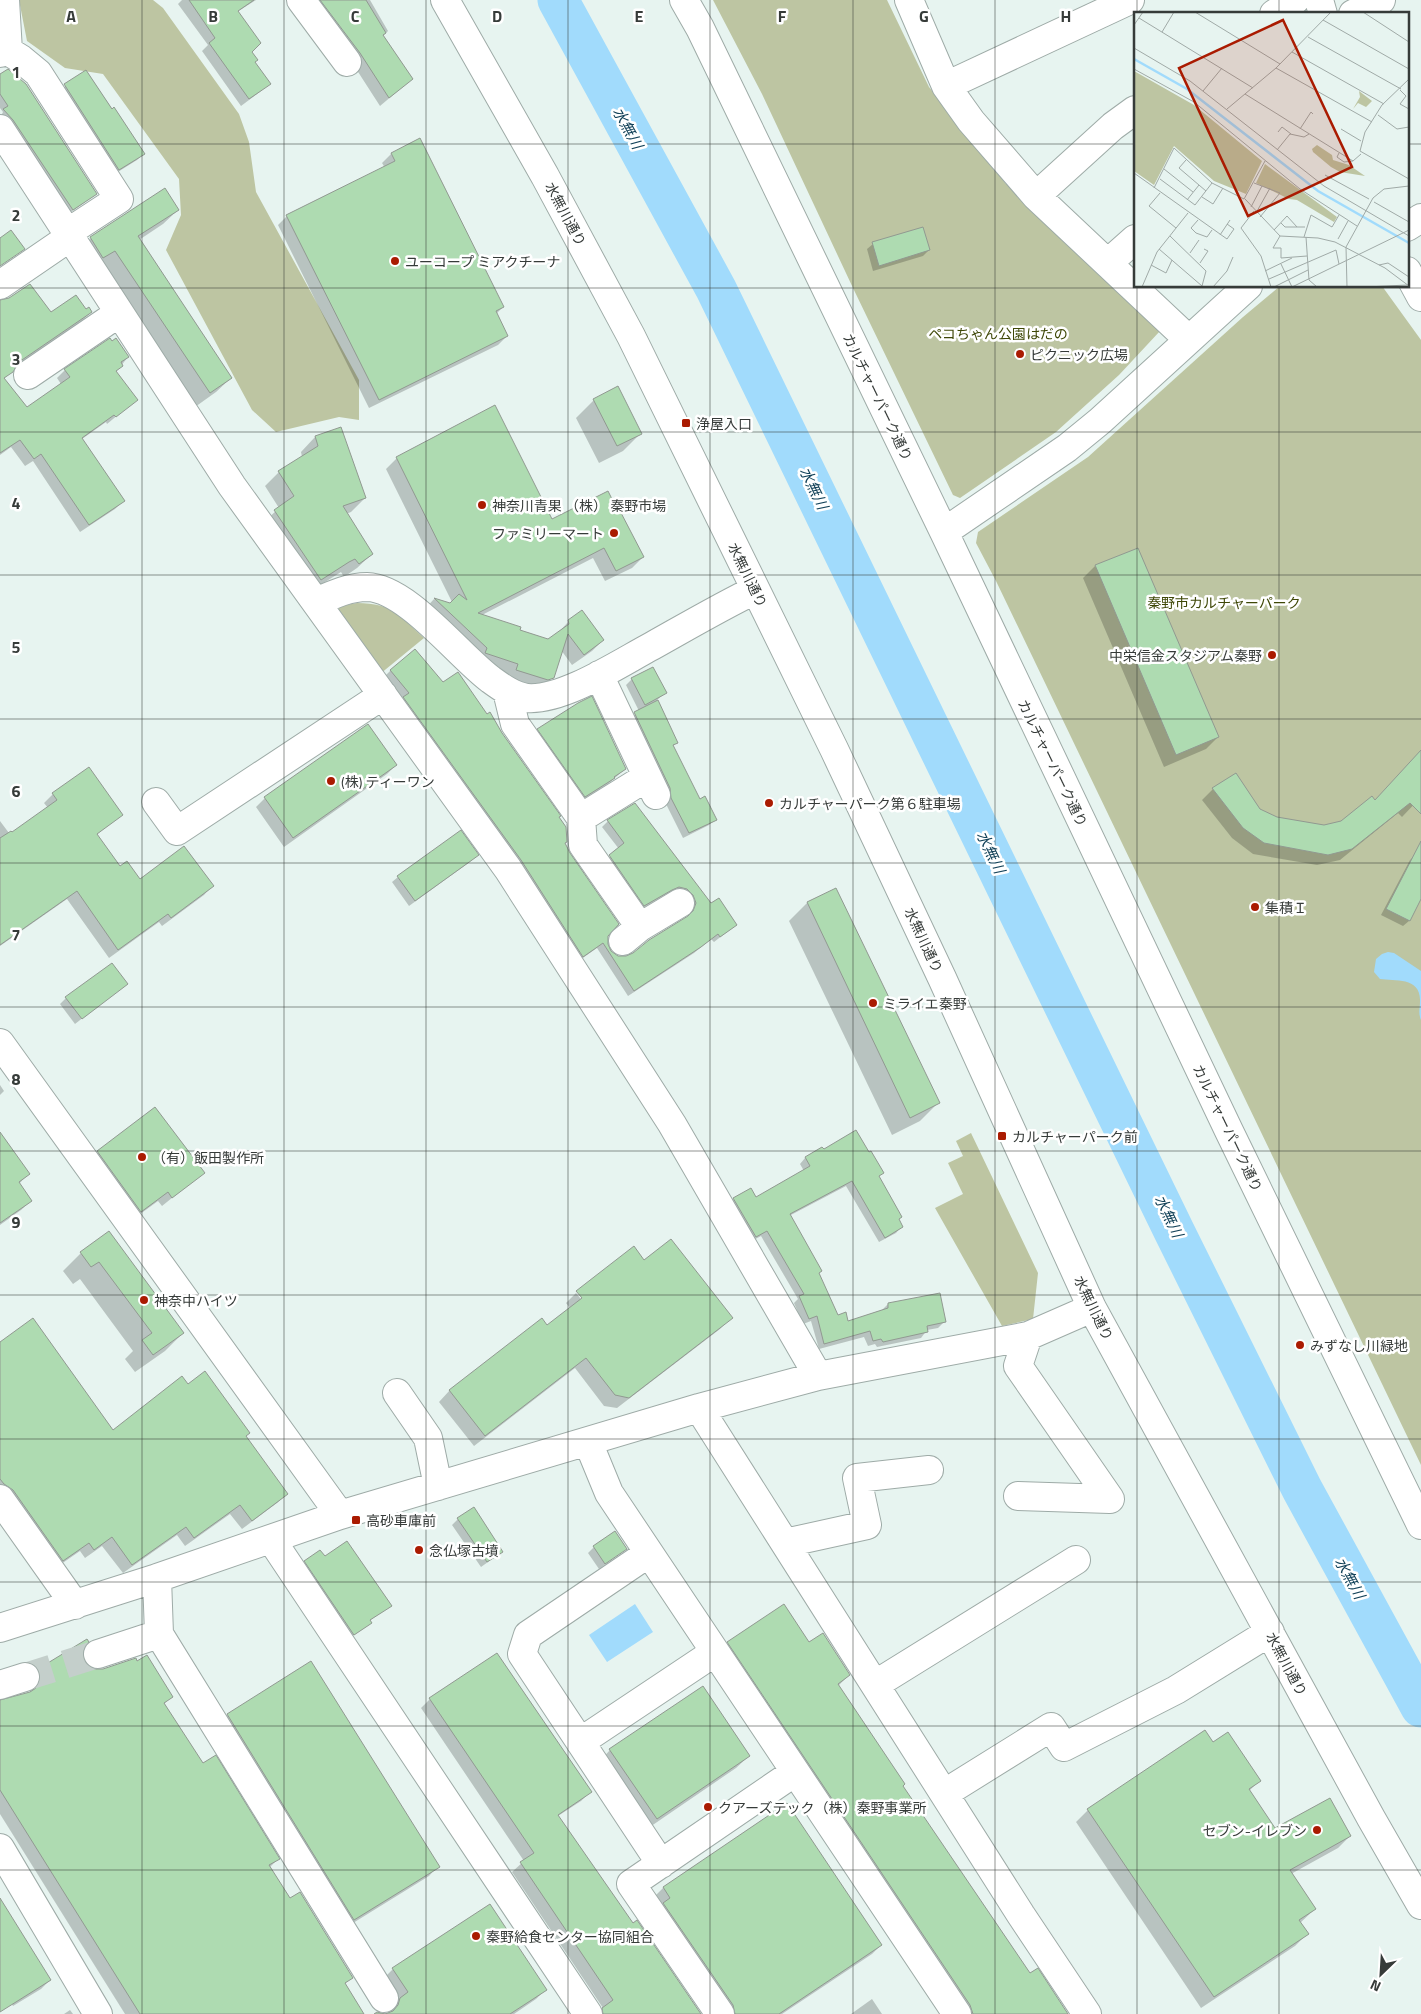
<svg xmlns="http://www.w3.org/2000/svg" width="1421" height="2014" viewBox="0 0 1421 2014" font-family="'Titillium Web','Noto Sans JP',sans-serif">
<style>
.green{fill:#bdc5a2}
.water{fill:#a1dbfc}
.shadow{fill:#0003}
.lines{fill:none;stroke-linecap:round;stroke-linejoin:round}
.river{stroke:#a1dbfc;stroke-width:41}
.building{fill:#aedbb1;stroke:#919991}
.minor-tunnel{stroke:#c4cfcb;stroke-width:28;stroke-dasharray:28 14;stroke-linecap:butt}
.minor-casing{stroke:#9eaba7;stroke-width:30}
.minor{stroke:#fff;stroke-width:28}
.grid{fill:none;stroke:#363b39;stroke-width:1;stroke-opacity:0.55}
.poi-dot{fill:#aa1b01;stroke:#fff;stroke-width:2}
.labels{text-anchor:middle;dominant-baseline:central;stroke-width:5;stroke-linejoin:round;paint-order:stroke}
.street-label{font-size:14px;fill:#363b39;stroke:#fff}
.poi-label{font-size:14px;fill:#363b39;stroke:#fff;text-anchor:start}
.park-label{font-size:14px;fill:#3e4706;stroke:#fff}
.water-label{font-size:15px;font-style:italic;fill:#134259;stroke:#fff}
.inset-river{fill:none;stroke:#a1dbfc;stroke-width:2.5}
.inset-road{fill:none;stroke:#a0aaa7;stroke-width:1}
.view{fill:#aa1b01;fill-opacity:0.15;stroke:#aa1b01;stroke-width:2.5}
.inset-edge{fill:none;stroke:#363b39;stroke-width:2.5}
.grid-label{font-size:16px;text-anchor:middle;font-weight:bold;fill:#363b39;stroke:#fff;stroke-width:5;stroke-linejoin:round;paint-order:stroke}
</style>
<rect width="100%" height="100%" fill="#e7f4f0"/>
<path class="green" d="M19,0H153L163,8L239,114L249,142L256,192L359,380V420L339,417L276,432L252,410L166,250L181,215L179,179L103,74L65,68L27,41Z
M713,0H887L929,87L1006,184L1012,183L1157,325L1155,327L1160,331L1119,375L1056,432L960,498L953,495L853,288L762,94Z
M1280,286H1382L1421,340V1465L996,581L976,543L978,532L1088,457L1243,317Z
M357,603C394,604 398,614 424,638L380,674L337,612L340,606Z
M971,1133L1038,1273L1033,1319L1002,1326L935,1208L963,1194L948,1163L963,1156L956,1141Z"/>
<path class="water" d="M1388,952L1394,953L1421,971V1020C1418,1013 1420,1009 1420,1001C1421,977 1395,981 1380,979L1374,972L1376,959L1382,954Z
M635,1604L653,1632L607,1662L589,1635Z"/>
<path class="shadow" d="M182,0H256L237,12L254,62L269,84L261,91L241,106L202,51L208,45L178,4Z
M304,0H370L388,31L383,36L412,79L380,106L351,61Z
M86,71L143,154L137,160L113,175L59,91Z
M0,76L96,194L67,215L0,118L3,112L0,108Z
M391,154L503,307L496,314L507,336L498,345L369,408L278,225L287,216L385,168L382,163Z
M178,210L163,224L139,240L231,378L216,392L195,407L76,252L91,238Z
M873,244L929,250L923,256L873,271L867,249Z
M0,301L51,314L85,311L91,312L83,320L15,366L4,379L27,409L61,384L57,378L65,370L110,340L128,357L116,372L136,400L107,424L106,422L82,439L123,501L115,509L80,532L33,461L25,466L11,447L0,455Z
M594,400L641,433L623,451L599,463L576,418Z
M340,429L365,498L351,512L346,514L372,554L357,568L344,577L341,572L306,594L261,525L279,508L265,486L279,472L302,457L301,452L315,437Z
M397,458L643,557L632,568L605,581L593,558L482,615L519,631L548,640L558,633L569,621L603,640L592,651L572,665L561,650L552,678L540,689L506,681L508,675L475,664L424,610L434,599L450,605L452,602L386,469Z
M1095,566L1218,737L1206,749L1164,767L1083,578Z
M652,668L665,693L657,700L676,743L672,747L699,800L715,820L709,825L683,838L666,804L629,719L639,711L626,685L632,679Z
M391,670L443,684L501,734L558,817L564,844L607,935L606,944L610,952L618,957L626,958L688,918L690,910L673,893L665,895L638,911L604,862L619,849L602,827L608,821L634,805L711,905L736,925L714,942L711,939L694,953L628,996L597,948L577,962L398,704L403,698L385,676Z
M538,730L625,769L608,784L579,802L532,735Z
M1421,751V797L1402,817L1398,813L1340,860L1317,865L1253,854L1232,838L1202,800L1213,789L1276,818L1324,826L1341,822L1375,801Z
M396,765L387,774L284,847L256,807L265,798Z
M89,769L121,815L96,835L119,868L139,880L212,886L204,895L162,926L159,922L109,958L67,899L0,946V821L9,833L12,834L48,808L44,803L53,794Z
M1416,854L1421,857V897L1409,921L1403,926L1381,915L1410,860Z
M471,861L409,906L392,882L398,877Z
M836,890L938,1103L920,1121L892,1135L789,921L807,903Z
M126,984L75,1024L60,1004L66,998Z
M0,1085L4,1091L0,1095Z
M0,1139L28,1174L19,1184L31,1201L21,1210L0,1225Z
M822,1148L823,1151L868,1154L883,1172L878,1177L901,1227L896,1233L879,1242L846,1186L789,1216L837,1316L847,1322L882,1310L888,1304L944,1322L938,1328L927,1330L921,1338L877,1347L875,1344L868,1346L864,1337L819,1349L811,1321L803,1324L794,1303L798,1299L761,1236L750,1242L728,1205L734,1199L756,1198L804,1171L800,1164L805,1158Z
M98,1152L203,1173L162,1206L158,1201L132,1220L89,1161Z
M109,1233L183,1333L165,1351L135,1372L125,1359L133,1351L80,1279L73,1284L63,1271L81,1253Z
M644,1261L731,1317L720,1329L617,1408L604,1406L575,1368L474,1446L439,1402L450,1390L547,1326L570,1308L566,1303L576,1293L585,1304Z
M0,1343L112,1431L188,1386L244,1437L286,1494L277,1503L242,1529L230,1514L185,1546L177,1535L123,1573L102,1546L85,1558L80,1551L54,1569L0,1496Z
M458,1519L502,1552L481,1567L452,1525Z
M594,1547L626,1549L599,1569L588,1553Z
M325,1558L390,1606L369,1621L364,1628L347,1640L299,1568L305,1562Z
M728,1643L849,1675L838,1686L902,1786L1030,1975L1067,2014H960L719,1652Z
M82,1650V1659L86,1666L94,1670L172,1696L164,1704L202,1764L278,1859L269,1868L289,1900L351,1977L344,1985L363,2014H125L0,1814V1701L30,1693L29,1680L39,1670Z
M496,1655L590,1792L581,1801L558,1816L632,1925L700,2014H598L603,2008L512,1872L524,1861L421,1708L430,1699Z
M227,1715L438,1866L429,1876L345,1928L218,1724Z
M1212,1744L1260,1780L1249,1791L1275,1830L1350,1836L1338,1848L1291,1874L1315,1909L1300,1923L1307,1934L1295,1946L1201,2008L1076,1822L1088,1810Z
M610,1750L749,1756L736,1768L644,1831L598,1763Z
M787,1805L881,1945L872,1954L782,2014H724L654,1897L663,1888Z
M0,1900L50,1980L41,1989L13,2006L0,1985Z
M393,1969L545,1990L536,1999L514,2014H388L398,2001L384,1978Z
M872,1999L882,2014H851Z
M70,2010L73,2014H64Z"/>
<g class="lines">
<path class="river" d="M558,0L716,289L1174,1231L1302,1489L1421,1707"/>
</g>
<path class="building" d="M189,0H254L238,11L261,43L252,52L258,60L255,62L271,84L249,99L209,43L215,38Z
M320,0H366L386,33L383,35L413,79L389,98L360,53Z
M8,69L26,84L97,194L73,210L13,120L3,109L8,106L0,94V74Z
M86,70L112,109L114,107L145,154L119,170L64,84Z
M420,138L504,307L496,311L508,336L379,400L286,215L395,161L391,153Z
M165,188L179,210L138,236L232,378L210,393L115,251L103,258L90,237Z
M923,227L930,250L879,266L872,242Z
M11,230L25,249L0,266V238Z
M30,284L51,312L76,295L86,309L89,307L92,312L19,362L13,372L4,378L27,407L70,377L64,369L110,338L112,341L116,338L129,357L121,362L123,366L116,371L138,400L116,417L114,415L82,438L125,501L89,525L41,454L34,459L20,440L0,453V300L9,298Z
M618,386L642,434L617,446L593,399Z
M495,405L552,519L608,491L617,509H619L644,557L616,571L604,548L478,613L521,627L520,630L548,639L569,624L568,620L582,610L604,640L584,655L568,634L554,678L548,680L516,670L518,664L485,653L487,648L434,598L450,603L459,594L467,600L396,457Z
M341,427L366,498L343,506L373,554L359,564L355,559L349,562L321,580L274,510L294,496L278,471L318,446L315,436Z
M1138,548L1219,737L1176,755L1095,565Z
M415,649L443,682L458,672L487,714L490,712L502,733L561,816L559,817L566,827L567,842L565,843L570,853L619,924L608,936V944L611,951L618,956H626L633,953L649,940L688,916L693,911L696,903L693,895L687,889L679,887L672,890L644,906L609,855L624,843L607,820L635,803L711,903L719,898L737,925L720,937L718,934L701,947L634,991L603,943L583,957L521,860L403,697L409,693L390,670Z
M653,667L667,693L645,705L631,678Z
M592,696L626,769L614,777L615,778L585,797L537,729L578,703Z
M658,700L678,743L673,745L700,799L705,796L717,820L689,833L671,798L670,788L634,712Z
M368,724L397,765L293,838L264,797Z
M1421,750V814L1410,803L1352,849L1328,855L1264,843L1243,828L1212,788L1236,773L1260,809L1277,817L1324,825L1341,821L1372,796L1375,800Z
M89,767L123,815L97,834L120,866L127,861L140,879L184,846L214,886L171,918L168,914L118,950L77,891L0,945V838L11,831L12,832L57,800L52,793Z
M461,830L479,855L415,901L397,876Z
M1421,841V899L1410,921L1386,909Z
M836,888L940,1103L910,1118L807,902Z
M112,963L128,984L82,1019L65,997Z
M155,1107L205,1173L172,1198L168,1192L141,1212L97,1151Z
M856,1130L869,1152L871,1151L884,1173L879,1176L902,1217L899,1219L903,1227L885,1238L852,1181L790,1214L822,1271L819,1273L838,1315L846,1312L848,1321L888,1308V1303L940,1293L946,1322L927,1326L928,1332L883,1342L881,1339L873,1341L870,1331L824,1344L817,1316L809,1319L799,1296L804,1294L767,1231L756,1237L733,1198L751,1188L756,1197L810,1166L805,1157L822,1147L824,1149Z
M0,1132L30,1174L19,1182L32,1201L0,1223Z
M109,1231L184,1333L153,1355L142,1340L152,1333L99,1262L91,1267L80,1252Z
M671,1239L733,1318L629,1398L615,1395L586,1358L485,1436L449,1390L542,1318L547,1325L582,1298L576,1291L634,1246L644,1260Z
M33,1318L113,1430L182,1376L188,1384L205,1371L250,1433L246,1436L288,1494L252,1521L240,1505L194,1538L186,1527L132,1565L112,1537L94,1550L89,1543L63,1561L13,1490L4,1484L0,1479V1342Z
M474,1507L503,1552L487,1562L457,1518Z
M615,1531L627,1549L605,1564L593,1546Z
M347,1541L392,1606L370,1620L372,1623L354,1635L304,1561L320,1550L325,1556Z
M784,1604L809,1642L823,1633L850,1675L838,1684L905,1784L903,1786L1030,1973L1038,1968L1068,2014H973L970,2005L727,1642Z
M87,1639L89,1642L83,1650V1658L87,1665L94,1669H103L136,1658L137,1661L147,1655L173,1697L164,1703L203,1763L216,1755L280,1859L269,1865L290,1898L300,1892L353,1978L345,1983L364,2014H140L0,1790V1700L30,1692L36,1688L40,1680L38,1669Z
M497,1653L592,1792L558,1815L633,1923L637,1920L701,2014H603L602,2008L613,2000L520,1862L534,1853L429,1698Z
M311,1661L440,1867L354,1920L227,1714Z
M703,1686L750,1756L657,1819L609,1749Z
M1205,1730L1213,1742L1228,1732L1261,1781L1249,1789L1275,1828L1330,1798L1351,1836L1290,1870L1316,1909L1299,1920L1309,1934L1214,1997L1087,1809Z
M787,1803L882,1945L779,2014H735L733,2005L663,1903L670,1898L663,1887Z
M0,1898L51,1980L0,2012Z
M490,1904L547,1990L510,2014H374L377,2012L385,2014L393,2011L398,2005L400,1998L408,1992L392,1968Z"/>
<g class="lines">
<path class="minor-tunnel" d="M25,1677L98,1654"/>
<defs>
<path id="minor" d="M5,0L8,51
M301,0L347,62
M445,0L545,176L631,336L834,749L942,978L1092,1308L1371,1818L1421,1905
M684,0L700,28L944,532L1229,1131L1421,1525
M909,0L946,86
M1130,0L946,86L971,121L1036,196L1188,339
M1319,0L1323,14
M1274,14L1295,0
M1353,14L1381,0
M0,53L8,51L21,59L38,73L119,199L67,233
M0,129L232,486L508,869L672,1124L818,1376
M1036,196L1113,126L1135,110
M1407,227L1421,218
M1108,263L1135,239
M1407,271L1421,297
M0,285L70,237
M28,375L119,313
M944,532L1067,448L1100,421L1248,286
M316,602C332,595 349,587 367,587C407,588 458,655 490,679C501,687 513,696 527,698C563,701 620,663 652,646C686,627 720,607 755,590
M599,675L656,795
M507,691L515,724L581,818L583,845L640,927
M156,802L177,831L383,695
M581,818L647,777
M623,941L640,927L680,903
M0,1043L340,1515
M397,1393L428,1438L438,1486
M699,1408L1021,1915L1087,2014
M588,1442L609,1493L957,2014
M1018,1496L1110,1499L1018,1366L1028,1336
M0,1499L75,1605
M271,1539L588,2014
M785,1543L867,1525L857,1478L929,1470
M649,1553L528,1635L522,1654L661,1864
M0,1628L157,1578L340,1515L699,1408L818,1376L1028,1336L1092,1308
M159,1634L384,1998
M98,1654L159,1634L157,1578
M876,1684L1076,1560
M0,1685L25,1677
M580,1742L715,1652
M945,1793L1051,1727L1064,1747L1176,1690L1270,1632
M0,1848L98,2014
M720,2014L631,1884L795,1772"/>
</defs>
<use href="#minor" class="minor-casing"/>
<use href="#minor" class="minor"/>
</g>
<path class="grid" d="M142,0V2014M284,0V2014M426,0V2014M568,0V2014M710,0V2014M853,0V2014M995,0V2014M1137,0V14M1279,0V14M0,144H1135M1407,144H1421M1137,286V2014M1279,286V2014M0,288H1421M0,432H1421M0,575H1421M0,719H1421M0,863H1421M0,1007H1421M0,1151H1421M0,1295H1421M0,1439H1421M0,1582H1421M0,1726H1421M0,1870H1421"/>
<g class="poi-dot">
<circle cx="395" cy="261" r="5"/>
<circle cx="1020" cy="354" r="5"/>
<rect x="681" y="418" width="10" height="10" rx="2.5"/>
<circle cx="482" cy="505" r="5"/>
<circle cx="614" cy="533" r="5"/>
<circle cx="1272" cy="655" r="5"/>
<circle cx="331" cy="781" r="5"/>
<circle cx="769" cy="803" r="5"/>
<circle cx="1255" cy="907" r="5"/>
<circle cx="873" cy="1003" r="5"/>
<rect x="997" y="1131" width="10" height="10" rx="2.5"/>
<circle cx="142" cy="1157" r="5"/>
<circle cx="144" cy="1300" r="5"/>
<circle cx="1300" cy="1345" r="5"/>
<rect x="351" y="1515" width="10" height="10" rx="2.5"/>
<circle cx="419" cy="1550" r="5"/>
<circle cx="708" cy="1807" r="5"/>
<circle cx="1317" cy="1830" r="5"/>
<circle cx="476" cy="1936" r="5"/>
</g>
<g class="labels">
<g class="street-label">
<text transform="translate(566 214) rotate(62)">水無川通り</text>
<text transform="translate(878 397) rotate(64)">カルチャーパーク通り</text>
<text transform="translate(748 575) rotate(64)">水無川通り</text>
<text transform="translate(1053 763) rotate(64)">カルチャーパーク通り</text>
<text transform="translate(924 940) rotate(65)">水無川通り</text>
<text transform="translate(1228 1128) rotate(64)">カルチャーパーク通り</text>
<text transform="translate(1094 1308) rotate(64)">水無川通り</text>
<text transform="translate(1287 1664) rotate(62)">水無川通り</text>
</g>
<g class="poi-label">
<text x="405" y="261">ユーコープ ミアクチーナ</text>
<text x="1030" y="354">ピクニック広場</text>
<text x="696" y="423">浄屋入口</text>
<text x="492" y="505">神奈川青果 （株） 秦野市場</text>
<text x="604" y="533" text-anchor="end">ファミリーマート</text>
<text x="1262" y="655" text-anchor="end">中栄信金スタジアム秦野</text>
<text x="341" y="781">(株) ティーワン</text>
<text x="779" y="803">カルチャーパーク第６駐車場</text>
<text x="1265" y="907">集積Ｉ</text>
<text x="883" y="1003">ミライエ秦野</text>
<text x="1012" y="1136">カルチャーパーク前</text>
<text x="152" y="1157">（有）飯田製作所</text>
<text x="154" y="1300">神奈中ハイツ</text>
<text x="1310" y="1345">みずなし川緑地</text>
<text x="366" y="1520">高砂車庫前</text>
<text x="429" y="1550">念仏塚古墳</text>
<text x="718" y="1807">クアーズテック（株）秦野事業所</text>
<text x="1307" y="1830" text-anchor="end">セブン-イレブン</text>
<text x="486" y="1936">秦野給食センター協同組合</text>
</g>
<g class="park-label">
<text x="998" y="333">ペコちゃん公園はだの</text>
<text x="1224" y="602">秦野市カルチャーパーク</text>
</g>
<g class="water-label">
<text transform="translate(628 128) rotate(61)">水無川</text>
<text transform="translate(814 488) rotate(64)">水無川</text>
<text transform="translate(991 852) rotate(64)">水無川</text>
<text transform="translate(1169 1216) rotate(64)">水無川</text>
<text transform="translate(1350 1578) rotate(61)">水無川</text>
</g>
</g>
<g transform="translate(1134 12)">
<rect width="275" height="275" fill="#e7f4f0"/>
<path d="M0,59L60,93L128,149L112,182L80,169L40,134L20,173L0,159ZM225,79L238,89L232,95L224,91L219,97L226,85ZM183,133L198,143L199,148L215,153L231,164L206,160L197,155L179,140L178,137ZM131,152L203,205L200,210L163,188L155,187L122,171Z" fill="#bdc5a2"/>
<path class="inset-river" d="M0,47L53,77L184,179L275,231"/>
<path class="inset-road" d="M61,0L146,52M229,0L275,30M5,6L119,76M189,8L275,57M0,13L9,0M28,20L40,0M174,25L267,77M0,36L56,69L190,174L275,224M158,40L250,92M142,56L238,110M0,57L60,90L166,177L223,214M275,67L248,93L231,120L226,139L275,167M266,78L272,84L266,92L275,97M69,79L88,56M111,82L219,149L227,142M93,97L142,56L197,0M244,103L263,117L275,115M166,117L177,100L179,102M207,117L227,129M144,120L148,115L157,122M143,138L156,122L170,125L175,122M205,141L203,145L210,150L219,149M52,148L45,156L72,179M30,157L59,180M0,161L93,227L100,217L93,212M191,163L235,187M26,167L61,193L78,171M120,171L146,181L126,205M20,176L40,136L78,171L110,187L131,149M26,181L15,194L42,216M68,185L79,192L89,176M111,187L146,224L184,226L201,230L251,256L275,274M53,188L65,173M240,190L275,210M117,195L128,174M120,199L107,216L127,244L137,275M122,201L136,176M64,208L57,216L62,221L73,225L78,218M147,211L151,215H171M140,218L153,204L163,215M86,223L96,208M36,224L72,259L68,274M146,224L139,236H147V246L173,244M170,225L177,203L198,215L205,203M172,225L175,268L183,275M204,227L214,209M25,237L68,274M56,241L65,228M66,251L74,239L70,237M147,252L158,275M17,253L32,261L38,248M245,253L254,251L275,265M131,259L158,246M135,267L202,238L205,252M8,275L23,240L54,201M79,275L93,259L99,245M140,275L174,258M158,275L275,218M184,275H200M213,275L212,235L239,186L250,177L275,174M232,275L273,273"/>
<path class="view" d="M149,8L218,155L114,204L45,56Z"/>
<rect width="275" height="275" class="inset-edge"/>
</g>
<g class="grid-label">
<text x="71" y="22">A</text>
<text x="213" y="22">B</text>
<text x="355" y="22">C</text>
<text x="497" y="22">D</text>
<text x="639" y="22">E</text>
<text x="782" y="22">F</text>
<text x="924" y="22">G</text>
<text x="1066" y="22">H</text>
<text x="16" y="78">1</text>
<text x="16" y="221">2</text>
<text x="16" y="365">3</text>
<text x="16" y="509">4</text>
<text x="16" y="653">5</text>
<text x="16" y="797">6</text>
<text x="16" y="941">7</text>
<text x="16" y="1085">8</text>
<text x="16" y="1228">9</text>
</g>
<g transform="translate(1381 1974) rotate(205)" stroke="#ffffff" stroke-width="4" paint-order="stroke">
<path d="M0-4L9 19L0 12L-9 19Z" fill="#363b39"/>
<text y="-8" font-size="14" font-weight="bold" text-anchor="middle" fill="#363b39">N</text>
</g>
</svg>
